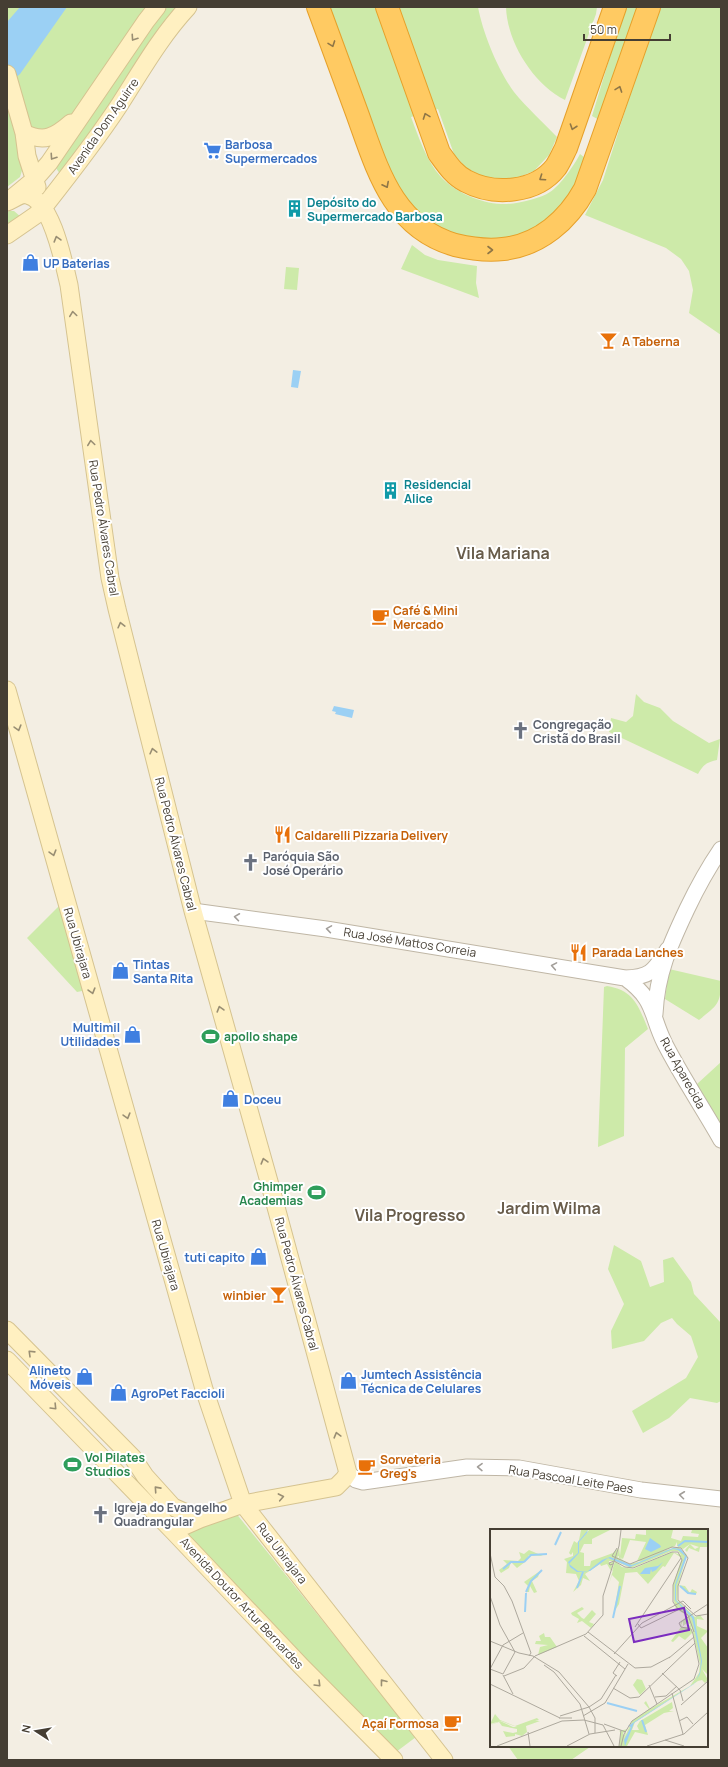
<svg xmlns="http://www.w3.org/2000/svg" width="728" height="1767" viewBox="0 0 728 1767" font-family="Manrope,sans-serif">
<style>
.green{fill:#cdeaa9}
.water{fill:#9bd0f4}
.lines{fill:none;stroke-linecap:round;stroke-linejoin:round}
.tertiary-casing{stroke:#bfb6a5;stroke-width:17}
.secondary-casing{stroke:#d5c390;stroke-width:19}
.motorway-casing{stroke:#e6a02a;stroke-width:24}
.tertiary{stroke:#fff;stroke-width:15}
.secondary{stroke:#fff0c1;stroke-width:17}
.motorway{stroke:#ffca62;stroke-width:22}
.oneway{stroke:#998e73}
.oneway2{stroke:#8f7646}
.oneway3{stroke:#a29e99}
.labels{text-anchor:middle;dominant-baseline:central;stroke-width:4;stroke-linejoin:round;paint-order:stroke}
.street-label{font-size:12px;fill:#453e33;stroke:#fff}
.shop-label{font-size:12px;font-weight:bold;fill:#366cbe;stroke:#fff;text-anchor:start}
.culture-label{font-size:12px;font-weight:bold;fill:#0d838f;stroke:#fff;text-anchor:start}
.food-label{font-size:12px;font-weight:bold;fill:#c56008;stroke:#fff;text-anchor:start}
.worship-label{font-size:12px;font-weight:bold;fill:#5b616d;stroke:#fff;text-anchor:start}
.leisure-label{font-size:12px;font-weight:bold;fill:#27864d;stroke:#fff;text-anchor:start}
.district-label{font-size:16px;font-weight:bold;fill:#685c4a;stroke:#fff}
.inset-river{fill:none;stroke:#9bd0f4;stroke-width:2}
.inset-road{fill:none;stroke:#ada89d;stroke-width:1}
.view{fill:#7b2cbf;fill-opacity:0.15;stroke:#7b2cbf;stroke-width:2}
.inset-edge{fill:none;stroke:#453e33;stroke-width:2}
</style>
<rect width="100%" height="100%" fill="#f3eee3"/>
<path class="green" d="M7,7H149L85,99L64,124L38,133L29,124L22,96L9,111L24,164L20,177L7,187Z
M166,7H181L93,134L60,174L56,168L154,21Z
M329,7H478C483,34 498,70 514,92C527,108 543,122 557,137L549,155L534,171L514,179H488L466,168L454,154L438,109L411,117C419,138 426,160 441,177C455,192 480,203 501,204C513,205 540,199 550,192C560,186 575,164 580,154L589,161C576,187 561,215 535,230C524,236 512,239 500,240C453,246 424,224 396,189Z
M506,7H597L596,14L565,100C533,84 507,42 506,7Z
M625,7H639L601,121L592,116Z
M658,7H721V335L689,313L693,290L689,271L681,259L666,248L585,215L603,180Z
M9,211H14L21,217L7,230V212Z
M412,245L425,255L438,260L477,266L476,283L479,298L401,269Z
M286,267L299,268L297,290L284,289Z
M636,694L644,702L660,708L673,721L709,743L720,739L717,760C707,762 703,765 698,774L609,732L611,718L626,722L633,716Z
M62,903L84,989L82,991L77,992L27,938Z
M669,969L721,981C721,1005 716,1006 699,1020L665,999Z
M607,986C634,990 639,1007 648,1029L625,1048L624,1136L598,1147L604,987Z
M721,1062V1125L697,1084Z
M614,1245L641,1261L650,1287L664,1282L663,1260L673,1257L691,1282L694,1294L721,1323V1401L717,1403L690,1398L669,1418L643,1433L632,1411L686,1378L698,1357L691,1336L677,1324L672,1318L661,1323L644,1341L612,1349L611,1331L624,1304L608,1269Z
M235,1512L416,1737L396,1752L184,1533Z
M508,1746H589L590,1747L571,1760H518Z"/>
<path class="water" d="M20,7H67L20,74L7,85V22Z
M293,370L301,371L298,388L291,387Z
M334,706L354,710L352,718L335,714L336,712L332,711Z"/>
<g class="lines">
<defs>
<path id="tertiary" d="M193,911L326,929L625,978C652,977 654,970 668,949
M625,978C656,1000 650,1014 665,1044C682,1077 703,1108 721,1140
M655,1014C657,973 670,945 687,909C697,888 708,868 721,849
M348,1473L356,1480L363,1482L467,1467L519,1468L641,1490L721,1499"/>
<path id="secondary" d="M7,74L24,133L27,156L37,187
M24,133C44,143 55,137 71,123
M12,198L35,179L49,163L146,21L157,7
M7,202C13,200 21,193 27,195C52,200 64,264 69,285L110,578L117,609L193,911L270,1185L348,1473L344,1479L336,1487L243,1504L200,1519L173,1531
M7,235L36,215L43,208C69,175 95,142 118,107C140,73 160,37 188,7
M7,690L204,1389L243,1504L444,1760
M7,1330L133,1458L145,1476L173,1507L200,1519
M7,1360L173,1531L301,1666L394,1760"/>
<path id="motorway" d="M318,7C331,42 344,77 357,113C377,168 392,227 455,245C472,249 487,251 503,249C540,245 568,220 585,189L649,7
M387,7L439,153C447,164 454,175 466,181C494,196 536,193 556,167C560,161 563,154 566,148L615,7"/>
</defs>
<use href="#tertiary" class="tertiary-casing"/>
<use href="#secondary" class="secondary-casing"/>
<use href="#motorway" class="motorway-casing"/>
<use href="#tertiary" class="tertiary"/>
<use href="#secondary" class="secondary"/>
<use href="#motorway" class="motorway"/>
</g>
<defs><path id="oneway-chevron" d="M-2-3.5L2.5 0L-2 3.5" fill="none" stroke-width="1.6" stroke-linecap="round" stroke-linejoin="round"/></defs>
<g class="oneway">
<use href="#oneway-chevron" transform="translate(134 38) rotate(124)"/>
<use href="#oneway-chevron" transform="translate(53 157) rotate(124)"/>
<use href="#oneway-chevron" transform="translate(57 239) rotate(-106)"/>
<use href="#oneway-chevron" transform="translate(73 314) rotate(-98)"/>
<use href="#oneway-chevron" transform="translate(91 443) rotate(-98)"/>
<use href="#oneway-chevron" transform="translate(121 625) rotate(-104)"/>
<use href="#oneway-chevron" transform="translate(18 728) rotate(74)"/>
<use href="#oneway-chevron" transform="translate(153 751) rotate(-104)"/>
<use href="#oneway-chevron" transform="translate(53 853) rotate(74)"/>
<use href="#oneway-chevron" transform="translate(92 991) rotate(74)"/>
<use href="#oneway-chevron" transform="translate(220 1009) rotate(-106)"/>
<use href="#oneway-chevron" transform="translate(127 1116) rotate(74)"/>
<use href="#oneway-chevron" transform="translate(264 1161) rotate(-106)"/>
<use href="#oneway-chevron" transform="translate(31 1353) rotate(-136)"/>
<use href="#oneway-chevron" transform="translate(54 1407) rotate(46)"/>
<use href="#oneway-chevron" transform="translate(337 1435) rotate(-105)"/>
<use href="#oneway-chevron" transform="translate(157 1489) rotate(-132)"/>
<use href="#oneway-chevron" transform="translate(281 1497) rotate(-11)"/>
<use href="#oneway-chevron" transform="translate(383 1682) rotate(-128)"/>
<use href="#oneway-chevron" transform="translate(318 1684) rotate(45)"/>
</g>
<g class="oneway2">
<use href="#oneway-chevron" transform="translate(332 44) rotate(70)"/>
<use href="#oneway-chevron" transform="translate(619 89) rotate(-70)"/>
<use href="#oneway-chevron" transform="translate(426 116) rotate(-110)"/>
<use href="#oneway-chevron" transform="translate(573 127) rotate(109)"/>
<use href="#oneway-chevron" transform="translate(542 178) rotate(146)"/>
<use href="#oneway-chevron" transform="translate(386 185) rotate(63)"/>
<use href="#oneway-chevron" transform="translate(490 250)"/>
</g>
<g class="oneway3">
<use href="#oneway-chevron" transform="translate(237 917) rotate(-172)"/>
<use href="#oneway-chevron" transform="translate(329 929) rotate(-171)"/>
<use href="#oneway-chevron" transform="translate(554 966) rotate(-170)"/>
<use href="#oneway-chevron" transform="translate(480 1467) rotate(-179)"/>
<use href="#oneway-chevron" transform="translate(682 1495) rotate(-173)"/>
</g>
<defs>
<symbol id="supermarket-bare" viewBox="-9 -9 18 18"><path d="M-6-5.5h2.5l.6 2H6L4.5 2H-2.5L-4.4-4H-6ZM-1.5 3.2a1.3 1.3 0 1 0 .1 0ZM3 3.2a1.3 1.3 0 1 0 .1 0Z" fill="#3f7fe0" stroke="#fff" stroke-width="2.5" paint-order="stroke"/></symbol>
<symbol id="building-bare" viewBox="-9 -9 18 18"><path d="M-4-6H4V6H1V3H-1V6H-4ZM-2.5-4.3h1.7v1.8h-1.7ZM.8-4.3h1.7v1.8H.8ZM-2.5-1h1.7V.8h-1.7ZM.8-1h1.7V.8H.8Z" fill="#0f9aa8" stroke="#fff" stroke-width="2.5" paint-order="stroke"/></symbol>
<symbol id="shop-bare" viewBox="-9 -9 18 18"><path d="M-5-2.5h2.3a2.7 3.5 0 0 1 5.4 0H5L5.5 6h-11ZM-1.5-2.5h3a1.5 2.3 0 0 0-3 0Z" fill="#3f7fe0" stroke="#fff" stroke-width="2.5" paint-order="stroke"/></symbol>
<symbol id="bar-bare" viewBox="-9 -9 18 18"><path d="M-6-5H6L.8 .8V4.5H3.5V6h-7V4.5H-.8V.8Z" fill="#e8710a" stroke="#fff" stroke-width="2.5" paint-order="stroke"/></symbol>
<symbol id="cafe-bare" viewBox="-9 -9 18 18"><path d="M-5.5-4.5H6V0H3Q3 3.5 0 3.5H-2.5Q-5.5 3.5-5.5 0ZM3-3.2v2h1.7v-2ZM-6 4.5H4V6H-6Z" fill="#e8710a" stroke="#fff" stroke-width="2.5" paint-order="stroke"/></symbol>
<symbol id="church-bare" viewBox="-9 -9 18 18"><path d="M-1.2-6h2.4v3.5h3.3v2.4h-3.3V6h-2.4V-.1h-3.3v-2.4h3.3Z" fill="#6b7280" stroke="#fff" stroke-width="2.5" paint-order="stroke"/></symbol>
<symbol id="restaurant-bare" viewBox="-9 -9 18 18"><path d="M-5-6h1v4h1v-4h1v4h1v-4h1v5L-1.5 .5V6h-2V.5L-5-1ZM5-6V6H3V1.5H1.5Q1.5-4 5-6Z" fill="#e8710a" stroke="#fff" stroke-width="2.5" paint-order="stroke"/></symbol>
<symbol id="stadium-bare" viewBox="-9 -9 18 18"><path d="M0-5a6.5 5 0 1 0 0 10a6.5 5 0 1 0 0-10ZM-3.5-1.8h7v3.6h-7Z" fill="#2e9e5b" stroke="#fff" stroke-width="2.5" paint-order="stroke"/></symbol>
</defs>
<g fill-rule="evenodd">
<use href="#supermarket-bare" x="200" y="138" width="25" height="25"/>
<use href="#building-bare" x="282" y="196" width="25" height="25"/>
<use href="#shop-bare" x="18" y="250" width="25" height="25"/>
<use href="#bar-bare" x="596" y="328" width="25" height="25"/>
<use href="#building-bare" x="378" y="478" width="25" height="25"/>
<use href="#cafe-bare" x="368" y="604" width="25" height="25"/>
<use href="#church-bare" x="508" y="718" width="25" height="25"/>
<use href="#restaurant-bare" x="270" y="822" width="25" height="25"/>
<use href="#church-bare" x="238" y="850" width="25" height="25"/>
<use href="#restaurant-bare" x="566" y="940" width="25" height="25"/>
<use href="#shop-bare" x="108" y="958" width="25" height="25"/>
<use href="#shop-bare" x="120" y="1022" width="25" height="25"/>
<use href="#stadium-bare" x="198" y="1024" width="25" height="25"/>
<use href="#shop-bare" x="218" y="1086" width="25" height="25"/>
<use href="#stadium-bare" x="304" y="1180" width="25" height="25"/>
<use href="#shop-bare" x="246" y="1244" width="25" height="25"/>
<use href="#bar-bare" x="266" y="1282" width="25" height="25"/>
<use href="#shop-bare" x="72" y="1364" width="25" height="25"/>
<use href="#shop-bare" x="336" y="1368" width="25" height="25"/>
<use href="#shop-bare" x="106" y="1380" width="25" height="25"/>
<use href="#stadium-bare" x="60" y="1452" width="25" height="25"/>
<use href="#cafe-bare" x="354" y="1454" width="25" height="25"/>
<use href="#church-bare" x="88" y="1502" width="25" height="25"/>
<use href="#cafe-bare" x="440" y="1710" width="25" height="25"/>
</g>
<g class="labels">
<g class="street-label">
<text transform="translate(103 126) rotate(-55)">Avenida Dom Aguirre</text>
<text transform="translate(104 528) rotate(81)">Rua Pedro Álvares Cabral</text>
<text transform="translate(176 844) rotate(76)">Rua Pedro Álvares Cabral</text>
<text transform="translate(410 942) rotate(9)">Rua José Mattos Correia</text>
<text transform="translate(78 943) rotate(74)">Rua Ubirajara</text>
<text transform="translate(683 1073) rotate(61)">Rua Aparecida</text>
<text transform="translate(166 1255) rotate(74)">Rua Ubirajara</text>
<text transform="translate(297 1284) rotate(75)">Rua Pedro Álvares Cabral</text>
<text transform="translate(571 1479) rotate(9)">Rua Pascoal Leite Paes</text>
<text transform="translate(282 1553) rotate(52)">Rua Ubirajara</text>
<text transform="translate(242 1603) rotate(47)">Avenida Doutor Artur Bernardes</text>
</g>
<g class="shop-label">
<text x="225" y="144">Barbosa<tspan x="225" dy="14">Supermercados</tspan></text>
<text x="43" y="263">UP Baterias</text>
<text x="133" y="964">Tintas<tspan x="133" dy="14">Santa Rita</tspan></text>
<text x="120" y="1027" text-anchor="end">Multimil<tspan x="120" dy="14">Utilidades</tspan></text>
<text x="244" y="1099">Doceu</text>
<text x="245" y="1257" text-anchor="end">tuti capito</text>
<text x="71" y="1370" text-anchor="end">Alineto<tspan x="71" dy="14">Móveis</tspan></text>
<text x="361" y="1374">Jumtech Assistência<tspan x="361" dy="14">Técnica de Celulares</tspan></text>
<text x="131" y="1393">AgroPet Faccioli</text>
</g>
<g class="culture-label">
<text x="307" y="202">Depósito do<tspan x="307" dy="14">Supermercado Barbosa</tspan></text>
<text x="404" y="484">Residencial<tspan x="404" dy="14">Alice</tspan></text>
</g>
<g class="food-label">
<text x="622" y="341">A Taberna</text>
<text x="393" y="610">Café &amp; Mini<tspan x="393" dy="14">Mercado</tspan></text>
<text x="295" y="835">Caldarelli Pizzaria Delivery</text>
<text x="592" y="952">Parada Lanches</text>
<text x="266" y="1295" text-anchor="end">winbier</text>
<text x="380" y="1459">Sorveteria<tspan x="380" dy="14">Greg's</tspan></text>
<text x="439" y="1723" text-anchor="end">Açaí Formosa</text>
</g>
<g class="worship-label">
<text x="533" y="724">Congregação<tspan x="533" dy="14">Cristã do Brasil</tspan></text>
<text x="263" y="856">Paróquia São<tspan x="263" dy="14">José Operário</tspan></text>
<text x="114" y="1507">Igreja do Evangelho<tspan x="114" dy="14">Quadrangular</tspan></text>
</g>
<g class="leisure-label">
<text x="224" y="1036">apollo shape</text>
<text x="303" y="1186" text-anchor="end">Ghimper<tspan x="303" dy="14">Academias</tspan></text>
<text x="85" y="1457">Vol Pilates<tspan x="85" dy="14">Studios</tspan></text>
</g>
<g class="district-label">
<text x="503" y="553">Vila Mariana</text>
<text x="549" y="1208">Jardim Wilma</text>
<text x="410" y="1215">Vila Progresso</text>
</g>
</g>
<g transform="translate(490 1529)">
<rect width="218" height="218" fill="#f3eee3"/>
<path d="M91,1H98L92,10L99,1H120L102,10V15H94L90,23L94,24V37H100L101,32L123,24L128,19L126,27L129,19L130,27L132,9L145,10L146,5L156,6V1H183L181,9L191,12L193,7L208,8L209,5L201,4L202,1H218V18H210L209,23L199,19L197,23L195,21L200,15L205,20L209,18L200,15L193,20L187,17V13L185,17L172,22L188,18L197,26L188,56L195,57L200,64L202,60L207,63L206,65H199L188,56L187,71L205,88L210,86L214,91L207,90V97L218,102L211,109L218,119V146L212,140L218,151L215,154L212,151L208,152L145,193L142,201H149L147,197L150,192L182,173L183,179L179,182H184L174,184L155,196L158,206L145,203L137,217H129L131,203L129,202L138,200L133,204V208L135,204H136L133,212L142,192L159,180L154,174L156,172L160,180L200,157L209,144L210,135L200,90L202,104L195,111L189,107L183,113L181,112L191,98H199L200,95L197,94L193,97V92L191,96L193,98L190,97L191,92L198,87L186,80L184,72L183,56L192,29L184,24L175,38L173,37L158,55L147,43L135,44L129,75L124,83L129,53L122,46L119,55L123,41L127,37L122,42L125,32L132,38L143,40L182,23L191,26L188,22H182L141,39L125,32H119V35L124,32L121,42L117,35L111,37L110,35L95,45L100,52L93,49L91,56L83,63L89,52L86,45L76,44L77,33L74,30L83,27V23L81,26L79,24L84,12L87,14L89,11ZM140,11L156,13L147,32H152L139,35L127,28L129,27V29L133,31L130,28L133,30ZM39,21L53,27L39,26L35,33L27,39L21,33L19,39L11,44L9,41L17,35L13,31L28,32L31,29L29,23L34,25ZM50,42L48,48L42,52L47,63L44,64L40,57L39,63H36L38,57L34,53ZM92,78L94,80L87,84L92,89L94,90L102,81L106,85L99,93L104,95L101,99L92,92L87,94L89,90L82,86L81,84ZM54,104L55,108H60L67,118L48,126L50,118L58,116L45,115L46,112H51L49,107ZM147,150L152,151L156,160L150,166L143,156ZM5,185L10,191L25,197L47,189L49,191L45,192H50L36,197L37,203L32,207L25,205V207L16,208L13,202L23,204L27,203V200L12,197L9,193L0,196L10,192L23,198H27L11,192L0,195Z" fill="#cdeaa9" fill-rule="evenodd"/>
<path d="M98,1L97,4L89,13V24L79,35L88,42H98L112,31L120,28L142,36L183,19L191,20L197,28L186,56V71L204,88L212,132L210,145L204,155L144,194L135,217L134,211L141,198L138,197L205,154L210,143L211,131L202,89L185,71V56L195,27L188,21L183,20L140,38L118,29L100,42L87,43L80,38L78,33L88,24V13ZM160,9L170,16L171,18L161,23L155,20ZM173,33L166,41L162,43L161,40L160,45H150L155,39L168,37Z" fill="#9bd0f4"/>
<path class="inset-river" d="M65,16L71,3M188,17L195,12L218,13M34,33L41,26L57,25M13,40L21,33H34M190,57L198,64L206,65M87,59L93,43M36,63L41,52L52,41M35,83L36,64M123,89L130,57M117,174L147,182M152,191L156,203"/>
<path class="inset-road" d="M127,19L122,27L140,35L182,18L191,19L198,29L188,57V71L206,87L218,85M0,24L5,48L14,57L22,72L41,124L39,127M123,35L120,36L119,34L124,32L135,38L143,39L182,23H188L192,31L183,56V73L188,80L198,86L204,103M0,67L10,96L25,123L13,145M148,95L151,99L196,77M145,98L191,29M98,103L145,139L161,138L180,128M94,107L135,140M0,112L29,124L43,127L69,143L99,178L105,189V204M124,125L152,94L193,72L201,80M179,129L204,108M54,136L64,143L90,175L99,205M0,140L13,116L33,104M0,140L13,145M172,144L190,161L193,172M13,146L23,165M14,147L34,139L45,127L96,105L113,86V67L129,17L131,1M127,147L123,144L130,133M0,155L70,189M159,156L167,175M123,159L140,169L149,168L205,114M182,164L193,205M165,168L176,167L187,157M191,176L218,152M70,187L99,178L111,170L126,146M93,187L115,174L138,135M69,189H82M189,192L197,188L203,195M114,195L136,203M38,203L40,217M175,211L194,217M7,217L72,192L94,191L113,196L124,217M77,217L100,205L125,201M129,217L131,201M131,217L134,205L142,192L204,150L209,135L203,105L201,100L191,98L189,94L218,75M157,217L194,205L218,183"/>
<path class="view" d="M194,79L199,101L144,113L139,90Z"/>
<rect width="218" height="218" class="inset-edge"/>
</g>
<rect width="728" height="1767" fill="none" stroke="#453e33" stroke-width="16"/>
<g transform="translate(36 1731) rotate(282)" stroke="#ffffff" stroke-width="3" paint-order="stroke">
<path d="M0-3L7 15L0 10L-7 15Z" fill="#453e33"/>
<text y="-6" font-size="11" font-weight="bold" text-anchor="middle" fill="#453e33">N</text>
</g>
<path d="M584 34v6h86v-6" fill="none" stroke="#453e33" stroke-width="2"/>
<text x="590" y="34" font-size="12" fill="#453e33" stroke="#ffffff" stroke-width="3" paint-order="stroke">50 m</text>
</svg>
